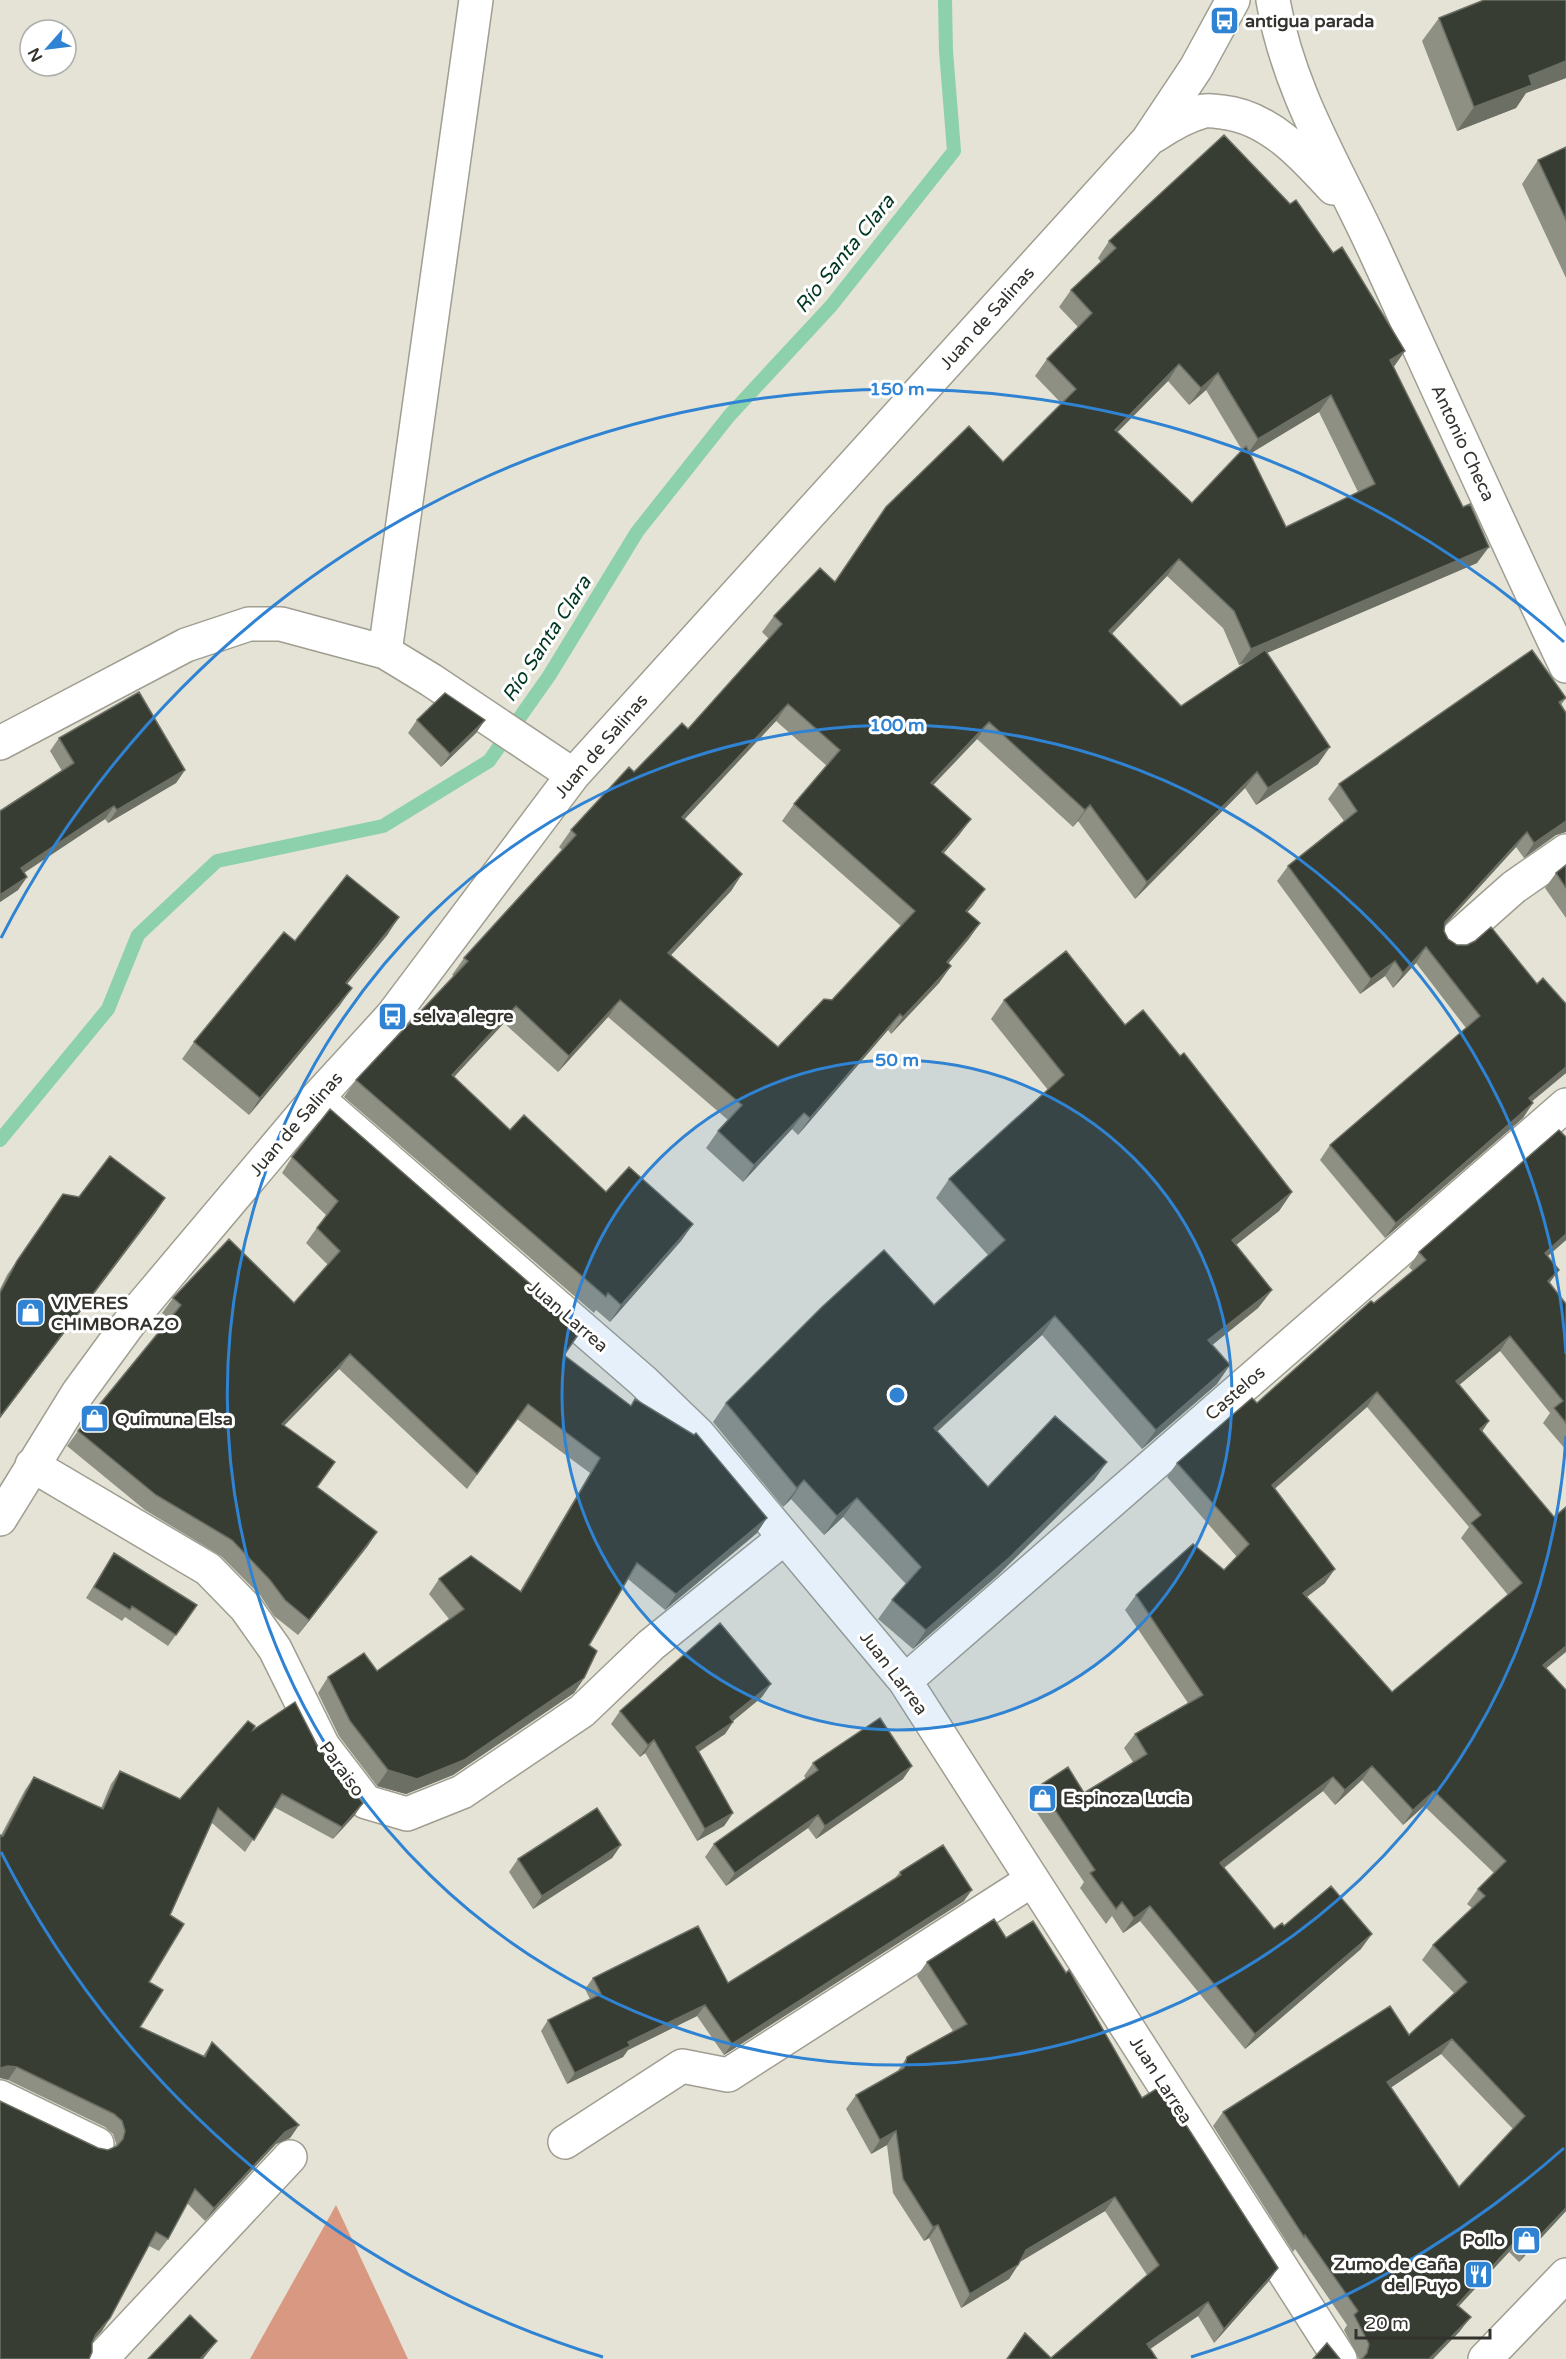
<svg xmlns="http://www.w3.org/2000/svg" width="1566" height="2359" viewBox="0 0 1566 2359" font-family="'Varela Round',sans-serif">
<style>
.forest{fill:#d99881}
.lines{fill:none;stroke-linecap:round;stroke-linejoin:round}
.stream{stroke:#8dd0ac;stroke-width:14}
.minor-casing{stroke:#9f9e91;stroke-width:36}
.minor{stroke:#fff;stroke-width:33}
.wall{fill:#8e9084;fill-rule:evenodd}
.shaded-wall{fill:#6c6f64}
.building{fill:#383d33;stroke:#6c6f64;stroke-width:1.5;fill-rule:evenodd}
.ring{fill:none;stroke:#2f83d2;stroke-width:3}
.labels{text-anchor:middle;dominant-baseline:central;stroke-width:6;stroke-linejoin:round;paint-order:stroke}
.poi-label{font-size:18px;font-weight:bold;fill:#33322d;stroke:#fff;text-anchor:start}
.street-label{font-size:18px;fill:#33322d;stroke:#fff}
.water-label{font-size:20px;font-style:italic;fill:#003721;stroke:#fff}
.centre{fill:#2f83d2;stroke:#fff;stroke-width:3}
.ring-label{font-size:18px;text-anchor:middle;font-weight:bold;fill:#2f83d2;stroke:#fff;stroke-width:6;stroke-linejoin:round;paint-order:stroke}
</style>
<rect width="100%" height="100%" fill="#e5e3d6"/>
<path class="forest" d="M336,2205L408,2359H250Z"/>
<g class="lines">
<path class="stream" d="M0,1140L108,1009L138,935L217,861L383,826L489,761L549,676L637,532L729,416L831,306L954,151L946,51L945,0"/>
<defs>
<path id="minor" d="M1273,0C1288,91 1337,168 1375,251C1438,389 1501,529 1566,666
M1154,136C1170,125 1185,116 1204,111C1210,110 1216,111 1222,112C1269,117 1303,155 1333,188
M385,652L476,0
M0,743L186,645L249,624H281L385,652L431,680L573,775
M1452,942L1514,887L1566,851
M317,1098L643,1381L699,1435L905,1681L1340,2359
M32,1465L208,1569L246,1608L275,1649L323,1746L366,1802L407,1814L462,1792L582,1711L651,1645L784,1538
M0,1519L78,1393L141,1307L317,1098L392,1016L573,775L1148,140L1196,68L1233,0
M905,1681L1566,1105
M0,2097L97,2144
M565,2142L682,2066L728,2075L1032,1880
M101,2359L290,2157
M1485,2359L1566,2275"/>
</defs>
<use href="#minor" class="minor-casing"/>
<use href="#minor" class="minor"/>
</g>
<path class="wall" d="M1566,0V78L1526,93L1516,108L1457,131L1422,41L1439,18Z
M1566,147V278L1522,184L1538,160Z
M1109,241L1394,367L1477,563L1267,653L1318,764L1256,805L1245,788L1135,899L1078,821L1073,827L977,739L933,785L971,819L959,835L944,853L985,889L967,912L980,923L968,940L948,964L951,966L939,983L891,1034L888,1030L798,1135L792,1129L743,1182L706,1148L718,1131L728,1120L608,1017L558,1072L504,1023L454,1077L510,1130L606,1192L693,1224L681,1241L610,1322L596,1310L594,1313L344,1097L356,1080L454,976L452,975L464,958L562,850L559,847L571,830L634,772L688,729L769,639L762,632L774,616L835,582L1003,462L1062,404L1035,376L1047,359L1078,327L1059,307L1071,290L1101,262L1098,258ZM1168,381L1189,405L1206,390L1242,450L1192,503L1117,432ZM1319,412L1358,492L1286,527L1250,454ZM1167,576L1223,628L1239,665L1245,663L1181,706L1112,634ZM776,721L827,766L794,804L782,821L901,926L832,1000L778,1047L671,955L731,891L742,874L684,819Z
M139,692L185,770L176,783L108,823L105,819L24,872L27,877L18,890L0,902V811L62,771L50,751L59,738Z
M1566,698L1561,705L1565,832L1556,835L1524,858L1516,847L1445,925L1444,931L1448,939L1457,945L1537,984L1566,1004V1073L1532,1101L1523,1118L1385,1238L1320,1160L1330,1145L1466,1028L1416,963L1393,988L1385,976L1360,994L1277,881L1288,866L1344,821L1328,799L1339,784Z
M417,720H485L476,733L441,767L408,733Z
M1566,865V918L1545,888L1556,873Z
M388,934L347,984L340,1005L249,1115L182,1059L194,1042L295,941Z
M1004,1000L1125,1025L1292,1192L1279,1211L1236,1245L1272,1290L1258,1308L1212,1345L1217,1384L1142,1449L1042,1335L937,1432L988,1487L1107,1462L1094,1480L997,1576L913,1649L878,1619L892,1600L906,1584L843,1517L824,1535L791,1499L783,1507L713,1422L726,1403L934,1305L988,1255L936,1198L949,1179L1048,1090L991,1019Z
M1566,1137V1240L1548,1256L1550,1283L1566,1304V1450L1543,1423L1550,1413L1500,1351L1459,1385L1489,1421L1482,1431L1546,1669L1566,1690V2211L1519,2262L1509,2252L1459,2306L1460,2331L1433,2359H1359L1344,2330L1347,2325L1295,2249L1293,2252L1213,2126L1223,2112L1409,2035L1454,1993L1422,1960L1433,1945L1472,1908L1467,1904L1478,1889L1494,1873L1424,1806L1403,1825L1362,1780L1335,1805L1323,1791L1224,1868L1274,1929L1284,1926L1361,1949L1245,2049L1140,1921L1123,1933L1112,1916L1106,1924L1080,1888L1084,1882L1029,1801L1039,1786L1084,1793L1133,1762L1124,1748L1135,1734L1188,1703L1125,1610L1136,1595L1224,1570L1237,1557L1167,1477L1177,1463L1257,1403L1413,1271L1409,1267L1419,1252ZM1367,1407L1469,1527L1461,1538L1508,1595L1392,1692L1307,1597L1325,1583L1274,1488ZM1441,2054L1513,2129L1459,2187L1391,2087Z
M292,1157L564,1355L631,1406L635,1399L757,1533L665,1610L628,1579L589,1645L584,1678L574,1693L453,1775L406,1794L377,1786L339,1736L318,1693L328,1677L377,1671L449,1619L429,1594L439,1579L520,1591L590,1473L517,1419L467,1489L339,1369L284,1426L317,1487L377,1532L367,1547L298,1635L274,1616L260,1595L221,1556L145,1510L67,1446L78,1431L169,1319L162,1313L173,1298L294,1303L328,1265L306,1243L326,1215L282,1173Z
M63,1194L79,1197L165,1198L0,1418V1289L7,1275Z
M114,1553L197,1605L168,1646L125,1617L122,1621L86,1598Z
M762,1697L733,1721V1722L725,1734L699,1752L733,1813L724,1826L697,1841L645,1753L640,1757L611,1724L620,1711Z
M253,1730L317,1745L363,1803L354,1816L333,1839L274,1807L245,1852L212,1823L170,1915L149,1982L140,2027L203,2056L212,2042L299,2125L290,2138L276,2144L205,2221L187,2203L168,2239L159,2251L149,2246L110,2318L92,2343L98,2148L108,2150L115,2147L116,2143L113,2134L105,2127L8,2080L1,1835L25,1790L34,1777L101,1808L111,1784L120,1771L180,1799Z
M813,1763L903,1779L816,1839L808,1828L726,1886L705,1857L714,1844L806,1779L804,1776Z
M621,1845L612,1858L533,1909L509,1872L518,1859Z
M900,1872L964,1901L724,2055L697,2016L628,2050L623,2057L567,2084L541,2031L548,2020L590,1999L585,1989L593,1978L728,1983L895,1878Z
M1006,1938L1142,2098L1278,2268L1268,2282L1214,2343L1198,2316L1150,2349L1051,2358L1147,2275L1105,2211L1020,2262L1009,2279L961,2308L929,2238L924,2241L893,2193L887,2145L871,2154L846,2109L856,2095L897,2072L907,2057L953,2031L917,1976L927,1962Z"/>
<path class="shaded-wall" d="M1566,61V78L1526,93L1516,108L1457,131L1474,107L1529,76Z
M1405,351L1393,368L1390,360Z
M1179,364L1168,381L1103,447L1115,430Z
M1218,373L1206,390L1189,405L1201,388Z
M1331,395L1319,412L1246,456L1258,439Z
M1489,547L1477,563L1239,665L1251,649Z
M1179,559L1167,576L1098,648L1109,631Z
M788,704L776,721L671,834L682,817Z
M485,720L476,733L441,767L450,754Z
M989,722L977,739L919,800L931,783Z
M1330,747L1318,764L1256,805L1268,788Z
M185,770L176,783L108,823L117,810Z
M1257,772L1245,788L1135,899L1147,882Z
M1090,805L1078,821L1073,827L1085,810Z
M114,806L105,819L12,881L21,868Z
M971,819L959,835L930,869L942,852Z
M1566,821V832L1556,835L1524,858L1534,843Z
M1527,832L1516,847L1434,937L1445,922Z
M742,874L731,891L657,970L668,953Z
M27,877L18,890L0,902V895Z
M985,889L973,906L954,927L966,911Z
M399,917L388,934L334,1000L346,983Z
M980,923L968,940L935,979L947,962Z
M1426,947L1416,963L1393,988L1403,973Z
M1395,961L1385,976L1360,994L1371,979Z
M951,966L939,983L891,1034L903,1017Z
M352,988L340,1005L249,1115L260,1098Z
M620,1000L608,1017L558,1072L569,1056Z
M516,1006L504,1023L440,1092L452,1075Z
M900,1014L888,1030L798,1135L810,1118Z
M1566,1067V1073L1518,1113L1529,1098Z
M1533,1103L1523,1118L1385,1238L1396,1223Z
M804,1113L792,1129L743,1182L754,1165Z
M1292,1192L1279,1211L1218,1259L1232,1240Z
M165,1198L156,1212L0,1418V1417Z
M693,1224L681,1241L610,1322L621,1305Z
M1566,1234V1240L1535,1267L1545,1253Z
M1559,1270L1548,1285V1281Z
M1272,1290L1258,1308L1195,1359L1208,1340Z
M1055,1316L1042,1335L920,1447L934,1428Z
M1510,1336L1500,1351L1446,1396L1456,1381Z
M350,1354L339,1369L271,1439L282,1424Z
M1230,1365L1217,1384L1142,1449L1156,1430Z
M1377,1392L1367,1407L1262,1500L1272,1485Z
M1489,1421L1479,1436L1480,1429Z
M1107,1462L1094,1480L997,1576L913,1649L926,1630Z
M804,1480L791,1499L783,1507L797,1488Z
M857,1498L843,1517L824,1535L837,1516Z
M767,1518L757,1533L665,1610L676,1594Z
M377,1532L367,1547L298,1635L309,1620Z
M1335,1569L1325,1583L1293,1607L1303,1593Z
M1566,1646V1652L1532,1680L1543,1665Z
M584,1678L574,1693L453,1775L406,1794L377,1786L388,1770Z
M771,1684L762,1697L722,1730L730,1717Z
M733,1722L725,1734L687,1759L696,1747Z
M654,1740L645,1753L640,1757L648,1745Z
M912,1766L903,1779L816,1839L825,1826Z
M1372,1766L1362,1780L1335,1805L1345,1790Z
M1333,1777L1323,1791L1210,1878L1220,1863Z
M1434,1791L1424,1806L1403,1825L1413,1810Z
M363,1803L354,1816L333,1839L342,1827Z
M733,1813L724,1826L697,1841L705,1829Z
M818,1815L808,1828L726,1886L735,1873Z
M621,1845L612,1858L533,1909L542,1896Z
M972,1890L964,1901L724,2055L732,2044Z
M1150,1906L1140,1921L1123,1933L1134,1918Z
M1372,1934L1361,1949L1245,2049L1255,2034Z
M705,2005L697,2016L628,2050L623,2057L567,2084L575,2073L628,2042Z
M1452,2039L1441,2054L1377,2097L1387,2082Z
M8,2066L17,2067L8,2080L0,2078V2068Z
M299,2125L290,2138L276,2144L205,2221L214,2208L285,2132Z
M896,2131L887,2145L871,2154L880,2140Z
M1115,2197L1105,2211L1016,2264L1026,2250Z
M1566,2208V2211L1519,2262L1529,2247Z
M938,2225L929,2238L924,2241L933,2227Z
M1519,2237L1509,2252L1446,2320L1457,2305Z
M1018,2265L1009,2279L961,2308L970,2294Z
M1278,2268L1268,2282L1214,2343L1224,2329Z
M1208,2302L1198,2316L1137,2358L1147,2344Z
M1471,2317L1460,2331L1433,2359H1429Z
M110,2318L102,2331L87,2347L96,2334Z
M217,2341L203,2359H200Z"/>
<path class="building" d="M1484,0H1566V61L1529,76L1532,85L1474,107L1439,18Z
M1224,135L1290,204L1296,200L1333,253L1342,247L1405,351L1390,360L1463,507L1470,504L1489,547L1251,649L1234,611L1179,559L1109,631L1181,706L1265,650L1330,747L1268,788L1257,772L1147,882L1090,805L1085,810L989,722L931,783L971,819L942,852L985,889L966,911L980,923L947,962L951,966L903,1017L900,1014L810,1118L804,1113L754,1165L718,1131L742,1105L620,1000L569,1056L516,1006L452,1075L510,1130L524,1115L606,1192L629,1167L693,1224L621,1305L608,1293L606,1297L356,1080L468,961L464,958L576,835L571,830L629,767L634,772L682,723L688,729L782,624L774,616L820,568L835,582L886,507L969,426L1003,462L1076,389L1047,359L1092,313L1071,290L1116,248L1109,241ZM1179,364L1201,388L1218,373L1258,439L1331,395L1375,484L1286,527L1246,446L1192,503L1115,430ZM788,704L840,750L794,804L915,911L832,1000L824,999L778,1047L668,953L742,874L682,817Z
M1566,147V220L1538,160Z
M1532,650L1566,698L1559,702L1566,713V821L1534,843L1527,832L1445,922L1444,931L1448,939L1457,945H1467L1475,941L1491,927L1537,984L1543,978L1566,1004V1067L1529,1098L1533,1103L1396,1223L1330,1145L1480,1016L1426,947L1403,973L1395,961L1371,979L1288,866L1357,811L1339,784Z
M139,692L185,770L117,810L114,806L21,868L27,877L0,895V811L74,763L59,738Z
M445,693L485,720L450,754L417,720Z
M1566,865V888L1556,873Z
M347,875L399,917L346,983L352,988L260,1098L194,1042L284,932L295,941Z
M1066,951L1125,1025L1143,1010L1180,1056L1184,1053L1292,1192L1232,1240L1272,1290L1208,1340L1230,1365L1156,1430L1055,1316L934,1428L988,1487L1055,1416L1107,1462L1010,1557L926,1630L892,1600L921,1567L857,1498L837,1516L804,1480L797,1488L726,1403L822,1307L884,1250L934,1305L1005,1240L949,1179L1064,1075L1004,1000Z
M330,1109L582,1329L564,1355L631,1406L635,1399L694,1435L696,1433L767,1518L676,1594L637,1563L589,1645L597,1651L584,1678L464,1760L417,1779L388,1770L350,1721L328,1677L364,1653L377,1671L464,1609L439,1579L471,1556L521,1592L600,1458L528,1404L477,1474L350,1354L282,1424L335,1462L317,1487L377,1532L309,1620L285,1600L270,1580L232,1540L156,1495L78,1431L181,1305L173,1298L229,1239L294,1303L340,1251L317,1228L338,1201L292,1157Z
M1559,1130L1566,1137V1234L1545,1253L1559,1270L1548,1281L1566,1304V1423L1554,1408L1563,1401L1510,1336L1456,1381L1489,1421L1480,1429L1554,1517L1566,1507V1646L1543,1665L1566,1690V2208L1529,2247L1519,2237L1457,2305L1471,2317L1429,2359H1362L1367,2353L1369,2344L1354,2315L1358,2311L1305,2235L1304,2237L1223,2112L1390,2006L1409,2035L1467,1982L1433,1945L1485,1896L1478,1889L1506,1861L1434,1791L1413,1810L1372,1766L1345,1790L1333,1777L1220,1863L1274,1929L1282,1923L1284,1926L1331,1886L1372,1934L1255,2034L1150,1906L1134,1918L1122,1902L1116,1909L1090,1873L1095,1870L1039,1786L1068,1767L1084,1793L1147,1754L1135,1734L1203,1695L1136,1595L1193,1544L1224,1570L1249,1544L1177,1463L1252,1398L1257,1403L1371,1301L1374,1303L1426,1260L1419,1252ZM1377,1392L1481,1515L1471,1523L1522,1583L1392,1692L1303,1593L1335,1569L1272,1485ZM1452,2039L1525,2116L1459,2187L1387,2082Z
M110,1156L165,1198L0,1417V1293L17,1261L63,1194L79,1197Z
M114,1553L197,1605L176,1635L132,1606L130,1610L94,1587Z
M720,1623L771,1684L730,1717L733,1722L696,1747L733,1813L705,1829L654,1740L648,1745L620,1711Z
M295,1702L317,1745L363,1803L342,1827L282,1794L254,1840L218,1808L170,1915L184,1924L149,1982L163,1990L140,2027L205,2057L212,2042L299,2125L285,2132L214,2208L195,2189L168,2239L156,2232L110,2318L96,2334L92,2343V2352L89,2359H0V2101L98,2148L108,2150L117,2146L123,2139L125,2131L122,2121L114,2114L17,2067L8,2066L0,2068V1835L3,1836L34,1777L103,1809L120,1771L180,1799L248,1721L255,1726L253,1730Z
M880,1718L912,1766L825,1826L818,1815L735,1873L714,1844L818,1770L813,1763Z
M597,1808L621,1845L542,1896L518,1859Z
M943,1845L972,1890L732,2044L705,2005L628,2042L630,2046L575,2073L548,2020L601,1994L593,1978L698,1926L728,1983L901,1875L900,1872Z
M994,1919L1006,1938L1033,1921L1066,1973L1069,1970L1142,2098L1161,2086L1278,2268L1224,2329L1208,2302L1147,2344L1157,2359H1007L1025,2333L1051,2358L1159,2265L1115,2197L1026,2250L1018,2265L970,2294L938,2225L933,2227L903,2179L896,2131L880,2140L856,2095L904,2068L907,2057L967,2024L927,1962Z
M190,2315L217,2341L200,2359H148Z
M1327,2343L1340,2359H1313Z"/>
<circle cx="897" cy="1395" r="335" fill="#2f83d2" fill-opacity=".12"/>
<g class="ring">
<circle cx="897" cy="1395" r="335"/>
<path d="M1566 1436A670 670 0 1 1 1566 1354"/>
<path d="M1564 2148A1006 1006 0 0 1 1191 2357M603 2357A1006 1006 0 0 1 1 1852M1 938A1006 1006 0 0 1 1564 642"/>
</g>
<defs>
<symbol id="bus-square" viewBox="-11 -11 22 22"><rect x="-9" y="-9" width="18" height="18" rx="4" fill="#2f83d2" stroke="#fff"/><path d="M-5-6H5V4H4V6H2V4H-2V6H-4V4H-5ZM-3.5-4V0h7V-4ZM-3.5 1.2v1.5H-2V1.2ZM2 1.2v1.5H3.5V1.2Z" fill="#fff"/></symbol>
<symbol id="shop-square" viewBox="-11 -11 22 22"><rect x="-9" y="-9" width="18" height="18" rx="4" fill="#2f83d2" stroke="#fff"/><path d="M-5-2.5h2.3a2.7 3.5 0 0 1 5.4 0H5L5.5 6h-11ZM-1.5-2.5h3a1.5 2.3 0 0 0-3 0Z" fill="#fff"/></symbol>
<symbol id="restaurant-square" viewBox="-11 -11 22 22"><rect x="-9" y="-9" width="18" height="18" rx="4" fill="#2f83d2" stroke="#fff"/><path d="M-5-6h1v4h1v-4h1v4h1v-4h1v5L-1.5 .5V6h-2V.5L-5-1ZM5-6V6H3V1.5H1.5Q1.5-4 5-6Z" fill="#fff"/></symbol>
</defs>
<g fill-rule="evenodd">
<use href="#bus-square" x="1208" y="4" width="33" height="33"/>
<use href="#bus-square" x="376" y="1000" width="33" height="33"/>
<use href="#shop-square" x="14" y="1296" width="33" height="33"/>
<use href="#shop-square" x="78" y="1402" width="33" height="33"/>
<use href="#shop-square" x="1026" y="1782" width="33" height="33"/>
<use href="#shop-square" x="1510" y="2224" width="33" height="33"/>
<use href="#restaurant-square" x="1462" y="2258" width="33" height="33"/>
</g>
<g class="labels">
<g class="poi-label">
<text x="1245" y="21">antigua parada</text>
<text x="413" y="1016">selva alegre</text>
<text x="51" y="1303">VIVERES<tspan x="51" dy="21">CHIMBORAZO</tspan></text>
<text x="115" y="1419">Quimuna Elsa</text>
<text x="1063" y="1798">Espinoza Lucia</text>
<text x="1505" y="2240" text-anchor="end">Pollo</text>
<text x="1458" y="2264" text-anchor="end">Zumo de Caña<tspan x="1458" dy="21">del Puyo</tspan></text>
</g>
<g class="street-label">
<text transform="translate(987 318) rotate(-48)">Juan de Salinas</text>
<text transform="translate(1463 443) rotate(65)">Antonio Checa</text>
<text transform="translate(601 746) rotate(-49)">Juan de Salinas</text>
<text transform="translate(296 1124) rotate(-49)">Juan de Salinas</text>
<text transform="translate(568 1316) rotate(41)">Juan Larrea</text>
<text transform="translate(1235 1393) rotate(-41)">Castelos</text>
<text transform="translate(894 1673) rotate(53)">Juan Larrea</text>
<text transform="translate(342 1769) rotate(54)">Paraiso</text>
<text transform="translate(1161 2080) rotate(57)">Juan Larrea</text>
</g>
<g class="water-label">
<text transform="translate(845 254) rotate(-51)">Río Santa Clara</text>
<text transform="translate(547 639) rotate(-57)">Río Santa Clara</text>
</g>
</g>
<circle cx="897" cy="1395" r="9" class="centre"/>
<g class="ring-label">
<text x="897" y="395">150 m</text>
<text x="897" y="731">100 m</text>
<text x="897" y="1066">50 m</text>
</g>
<g transform="translate(48 48) rotate(242)"><circle r="28" fill="#ffffff" stroke="#adadab" stroke-width="1.5"/>
<path d="M0-4.5L10 22L0 15L-10 22Z" fill="#2f83d2"/>
<text y="-9" font-size="16" font-weight="bold" text-anchor="middle" fill="#33322d">N</text>
</g>
<path d="M1356 2329v9h134v-9" fill="none" stroke="#33322d" stroke-width="3"/>
<text x="1365" y="2329" font-size="18" fill="#33322d" stroke="#ffffff" stroke-width="4.5" paint-order="stroke">20 m</text>
</svg>
